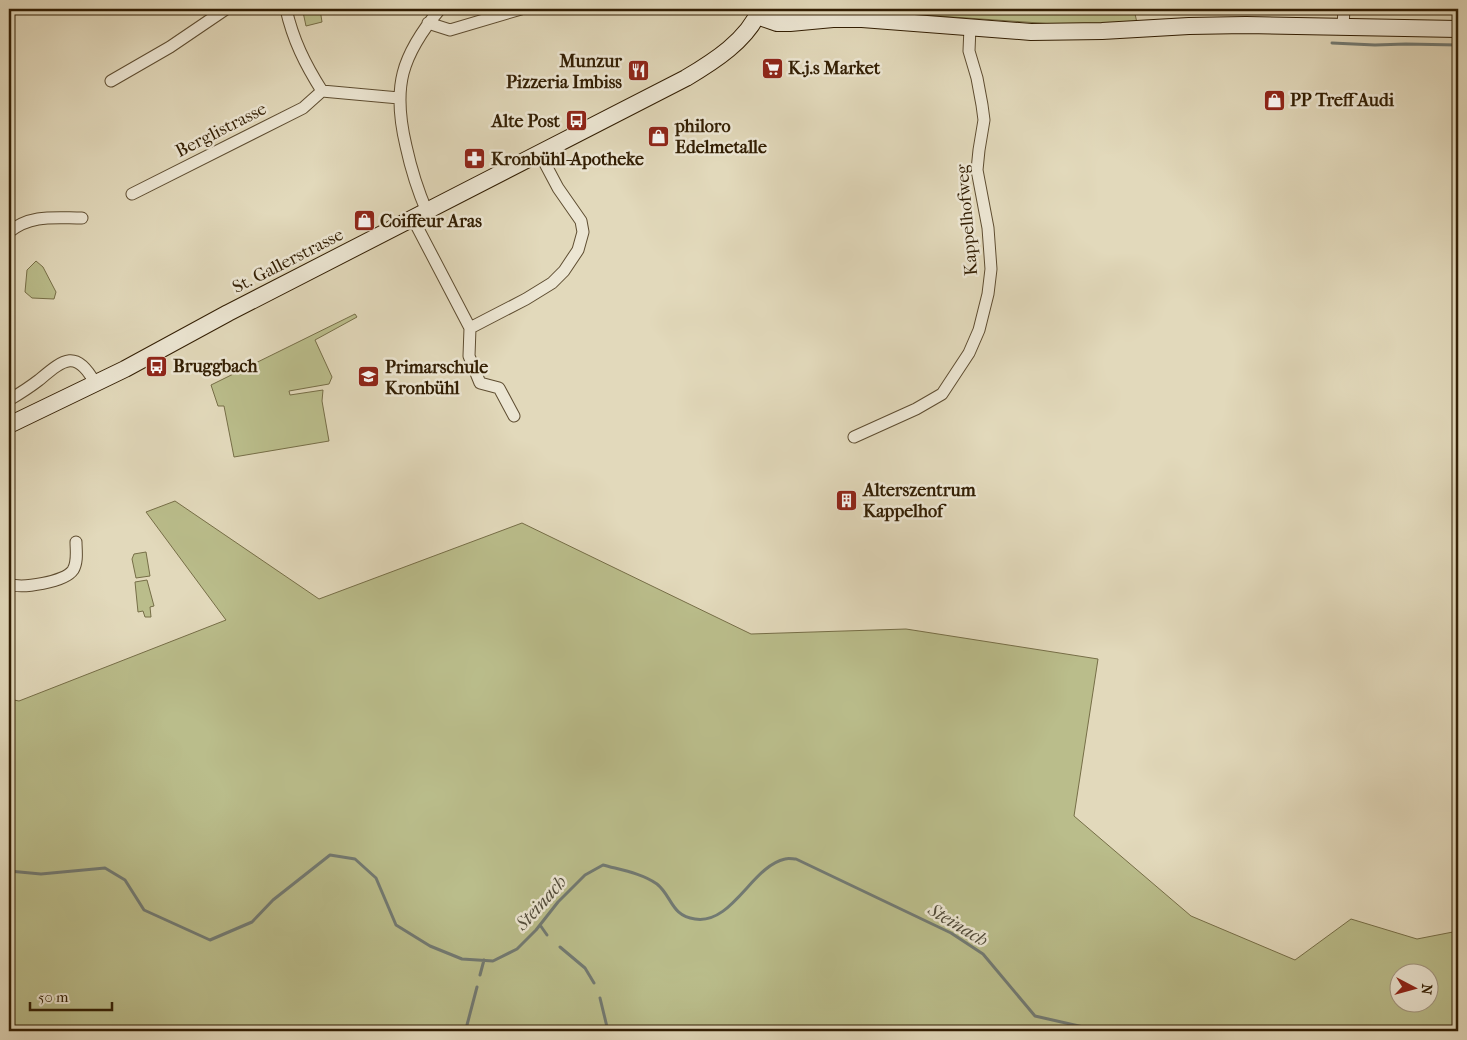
<svg xmlns="http://www.w3.org/2000/svg" width="1467" height="1040" viewBox="0 0 1467 1040" font-family="'IM FELL French Canon',serif">
<style>
.green{fill:#babd8b;stroke:#766e47;fill-rule:evenodd}
.lines{fill:none;stroke-linecap:round;stroke-linejoin:round}
.stream{stroke:#727a73;stroke-width:3}
.minor-casing{stroke:#5e4d31;stroke-width:13}
.secondary-casing{stroke:#321e03;stroke-width:18}
.minor{stroke:#ece6d3;stroke-width:11}
.secondary{stroke:#ece6d3;stroke-width:16}
.labels{text-anchor:middle;dominant-baseline:central;stroke-width:5;stroke-linejoin:round;paint-order:stroke}
.poi-label{font-size:18px;font-weight:bold;fill:#321e03;stroke:#ece6d3;text-anchor:start}
.street-label{font-size:18px;fill:#321e03;stroke:#ece6d3}
.water-label{font-size:19px;font-style:italic;fill:#524c3b;stroke:#ece6d3}
</style>
<rect width="100%" height="100%" fill="#e2d9bb"/>
<filter id="stains"><feTurbulence type="fractalNoise" baseFrequency=".004" numOctaves="4"/><feColorMatrix values="0 0 0 0 .2 0 0 0 0 .09 0 0 0 0 .02 0 0 0 .5 -.17"/></filter>
<radialGradient id="worn" r=".72"><stop offset=".6" stop-color="#630" stop-opacity="0"/><stop offset="1" stop-color="#630" stop-opacity=".3"/></radialGradient>
<path class="green" d="M320,9L322,22L306,26L303,12Z
M836,9H1134L1137,23L1083,26Z
M36,261L43,267L56,292L54,299L32,298L25,292L27,270Z
M355,314L357,317L315,340L332,377L329,384L289,391L290,395L323,390L322,401L329,441L234,457L224,406H218L211,385Z
M175,501L319,599L522,523L751,634L906,629L1098,659L1074,816L1191,916L1295,960L1351,919L1417,939L1458,931V1031H9V699L19,701L226,620L146,512ZM1400,972H1430V1002H1400Z
M146,552L150,576L136,578L132,559L134,554Z
M147,580L154,606L150,607L151,617H145L143,611L138,612L135,582Z"/>
<g class="lines">
<path class="stream" d="M1332,43L1375,45L1406,44L1458,45
M9,871L41,874L105,868L125,880L144,910L210,940L252,922L273,900L330,855L355,859L376,878L396,925L430,946L462,959L493,961L517,949L536,930L558,902L585,875L603,865C621,870 641,873 657,884C672,896 671,916 695,919C732,925 752,866 785,859C788,858 793,859 796,859L951,933L983,954L1035,1016L1101,1031
M540,925L547,935
M560,947L585,968L594,983
M480,975L484,960
M600,998L608,1031
M467,1025L477,987"/>
<defs>
<path id="minor" d="M286,9C293,40 305,64 322,91L399,98
M428,23L450,30L521,9
M1343,26L1344,9
M111,81L170,47L226,9
M132,194L303,108L322,91
M427,212C418,191 411,169 406,146C392,87 401,56 440,9
M413,219L470,328L469,356L480,383L499,388L514,416
M9,232C31,214 55,218 82,218
M470,328L526,299L552,283L564,271L578,250L583,232L581,221L558,188L540,154
M9,400C19,394 30,387 39,380C63,360 76,348 95,383
M854,437L916,409L942,394L969,353L979,330L988,294L991,269L988,228L977,170L979,150L984,120L982,105L977,78L969,51L970,27
M9,584C22,589 65,582 73,570C78,562 76,550 76,542"/>
<path id="secondary" d="M757,16L777,23H790L833,19H862L1031,32L1102,31L1189,26L1246,25L1458,29
M9,425L125,369L228,313L686,78C713,62 748,40 760,9"/>
</defs>
<use href="#minor" class="minor-casing"/>
<use href="#secondary" class="secondary-casing"/>
<use href="#minor" class="minor"/>
<use href="#secondary" class="secondary"/>
</g>
<defs>
<symbol id="supermarket-square" viewBox="-11 -11 22 22"><rect x="-9" y="-9" width="18" height="18" rx="4" fill="#8f2418" stroke="#ece6d3"/><path d="M-6-5.5h2.5l.6 2H6L4.5 2H-2.5L-4.4-4H-6ZM-1.5 3.2a1.3 1.3 0 1 0 .1 0ZM3 3.2a1.3 1.3 0 1 0 .1 0Z" fill="#fff"/></symbol>
<symbol id="restaurant-square" viewBox="-11 -11 22 22"><rect x="-9" y="-9" width="18" height="18" rx="4" fill="#8f2418" stroke="#ece6d3"/><path d="M-5-6h1v4h1v-4h1v4h1v-4h1v5L-1.5 .5V6h-2V.5L-5-1ZM5-6V6H3V1.5H1.5Q1.5-4 5-6Z" fill="#fff"/></symbol>
<symbol id="shop-square" viewBox="-11 -11 22 22"><rect x="-9" y="-9" width="18" height="18" rx="4" fill="#8f2418" stroke="#ece6d3"/><path d="M-5-2.5h2.3a2.7 3.5 0 0 1 5.4 0H5L5.5 6h-11ZM-1.5-2.5h3a1.5 2.3 0 0 0-3 0Z" fill="#fff"/></symbol>
<symbol id="bus-square" viewBox="-11 -11 22 22"><rect x="-9" y="-9" width="18" height="18" rx="4" fill="#8f2418" stroke="#ece6d3"/><path d="M-5-6H5V4H4V6H2V4H-2V6H-4V4H-5ZM-3.5-4V0h7V-4ZM-3.5 1.2v1.5H-2V1.2ZM2 1.2v1.5H3.5V1.2Z" fill="#fff"/></symbol>
<symbol id="pharmacy-square" viewBox="-11 -11 22 22"><rect x="-9" y="-9" width="18" height="18" rx="4" fill="#8f2418" stroke="#ece6d3"/><path d="M-2-6h4v4h4v4h-4v4h-4v-4h-4v-4h4Z" fill="#fff"/></symbol>
<symbol id="school-square" viewBox="-11 -11 22 22"><rect x="-9" y="-9" width="18" height="18" rx="4" fill="#8f2418" stroke="#ece6d3"/><path d="M0-5L7-2L0 1L-7-2ZM-4 1L0 2.5L4 1V4Q0 6-4 4Z" fill="#fff"/></symbol>
<symbol id="building-square" viewBox="-11 -11 22 22"><rect x="-9" y="-9" width="18" height="18" rx="4" fill="#8f2418" stroke="#ece6d3"/><path d="M-4-6H4V6H1V3H-1V6H-4ZM-2.5-4.3h1.7v1.8h-1.7ZM.8-4.3h1.7v1.8H.8ZM-2.5-1h1.7V.8h-1.7ZM.8-1h1.7V.8H.8Z" fill="#fff"/></symbol>
</defs>
<g fill-rule="evenodd">
<use href="#supermarket-square" x="760" y="56" width="25" height="25"/>
<use href="#restaurant-square" x="626" y="58" width="25" height="25"/>
<use href="#shop-square" x="1262" y="88" width="25" height="25"/>
<use href="#bus-square" x="564" y="108" width="25" height="25"/>
<use href="#shop-square" x="646" y="124" width="25" height="25"/>
<use href="#pharmacy-square" x="462" y="146" width="25" height="25"/>
<use href="#shop-square" x="352" y="208" width="25" height="25"/>
<use href="#bus-square" x="144" y="354" width="25" height="25"/>
<use href="#school-square" x="356" y="364" width="25" height="25"/>
<use href="#building-square" x="834" y="488" width="25" height="25"/>
</g>
<g class="labels">
<g class="poi-label">
<text x="622" y="61" text-anchor="end">Munzur<tspan x="622" dy="21">Pizzeria Imbiss</tspan></text>
<text x="788" y="68">K.j.s Market</text>
<text x="1290" y="100">PP Treff Audi</text>
<text x="560" y="121" text-anchor="end">Alte Post</text>
<text x="675" y="126">philoro<tspan x="675" dy="21">Edelmetalle</tspan></text>
<text x="491" y="159">Kronbühl-Apotheke</text>
<text x="380" y="221">Coiffeur Aras</text>
<text x="173" y="366">Bruggbach</text>
<text x="385" y="367">Primarschule<tspan x="385" dy="21">Kronbühl</tspan></text>
<text x="863" y="490">Alterszentrum<tspan x="863" dy="21">Kappelhof</tspan></text>
</g>
<g class="street-label">
<text transform="translate(221 130) rotate(-27)">Berglistrasse</text>
<text transform="translate(967 220) rotate(-95)">Kappelhofweg</text>
<text transform="translate(288 261) rotate(-27)">St. Gallerstrasse</text>
</g>
<g class="water-label">
<text transform="translate(541 903) rotate(-48)">Steinach</text>
<text transform="translate(958 925) rotate(31)">Steinach</text>
</g>
</g>
<rect width="1467" height="1040" fill="none" stroke="#e2d9bb" stroke-width="30"/>
<rect x="10" y="10" width="1447" height="1020" fill="none" stroke="#321e03" stroke-width="2.5"/>
<rect x="15" y="15" width="1437" height="1010" fill="none" stroke="#321e03"/>
<g transform="translate(1414 988) rotate(96)"><circle r="24" fill="#ece6d3" stroke="#a29680"/>
<path d="M0-4L9 19L0 12L-9 19Z" fill="#8f2418"/>
<text y="-8" font-size="14" font-weight="bold" text-anchor="middle" fill="#321e03">N</text>
</g>
<path d="M30 1002v8h82v-8" fill="none" stroke="#321e03" stroke-width="2.5"/>
<text x="38" y="1002" font-size="15" fill="#321e03" stroke="#ece6d3" stroke-width="4" paint-order="stroke">50 m</text>
<rect width="100%" height="100%" filter="url(#stains)"/>
<rect width="100%" height="100%" fill="url(#worn)"/>
</svg>
